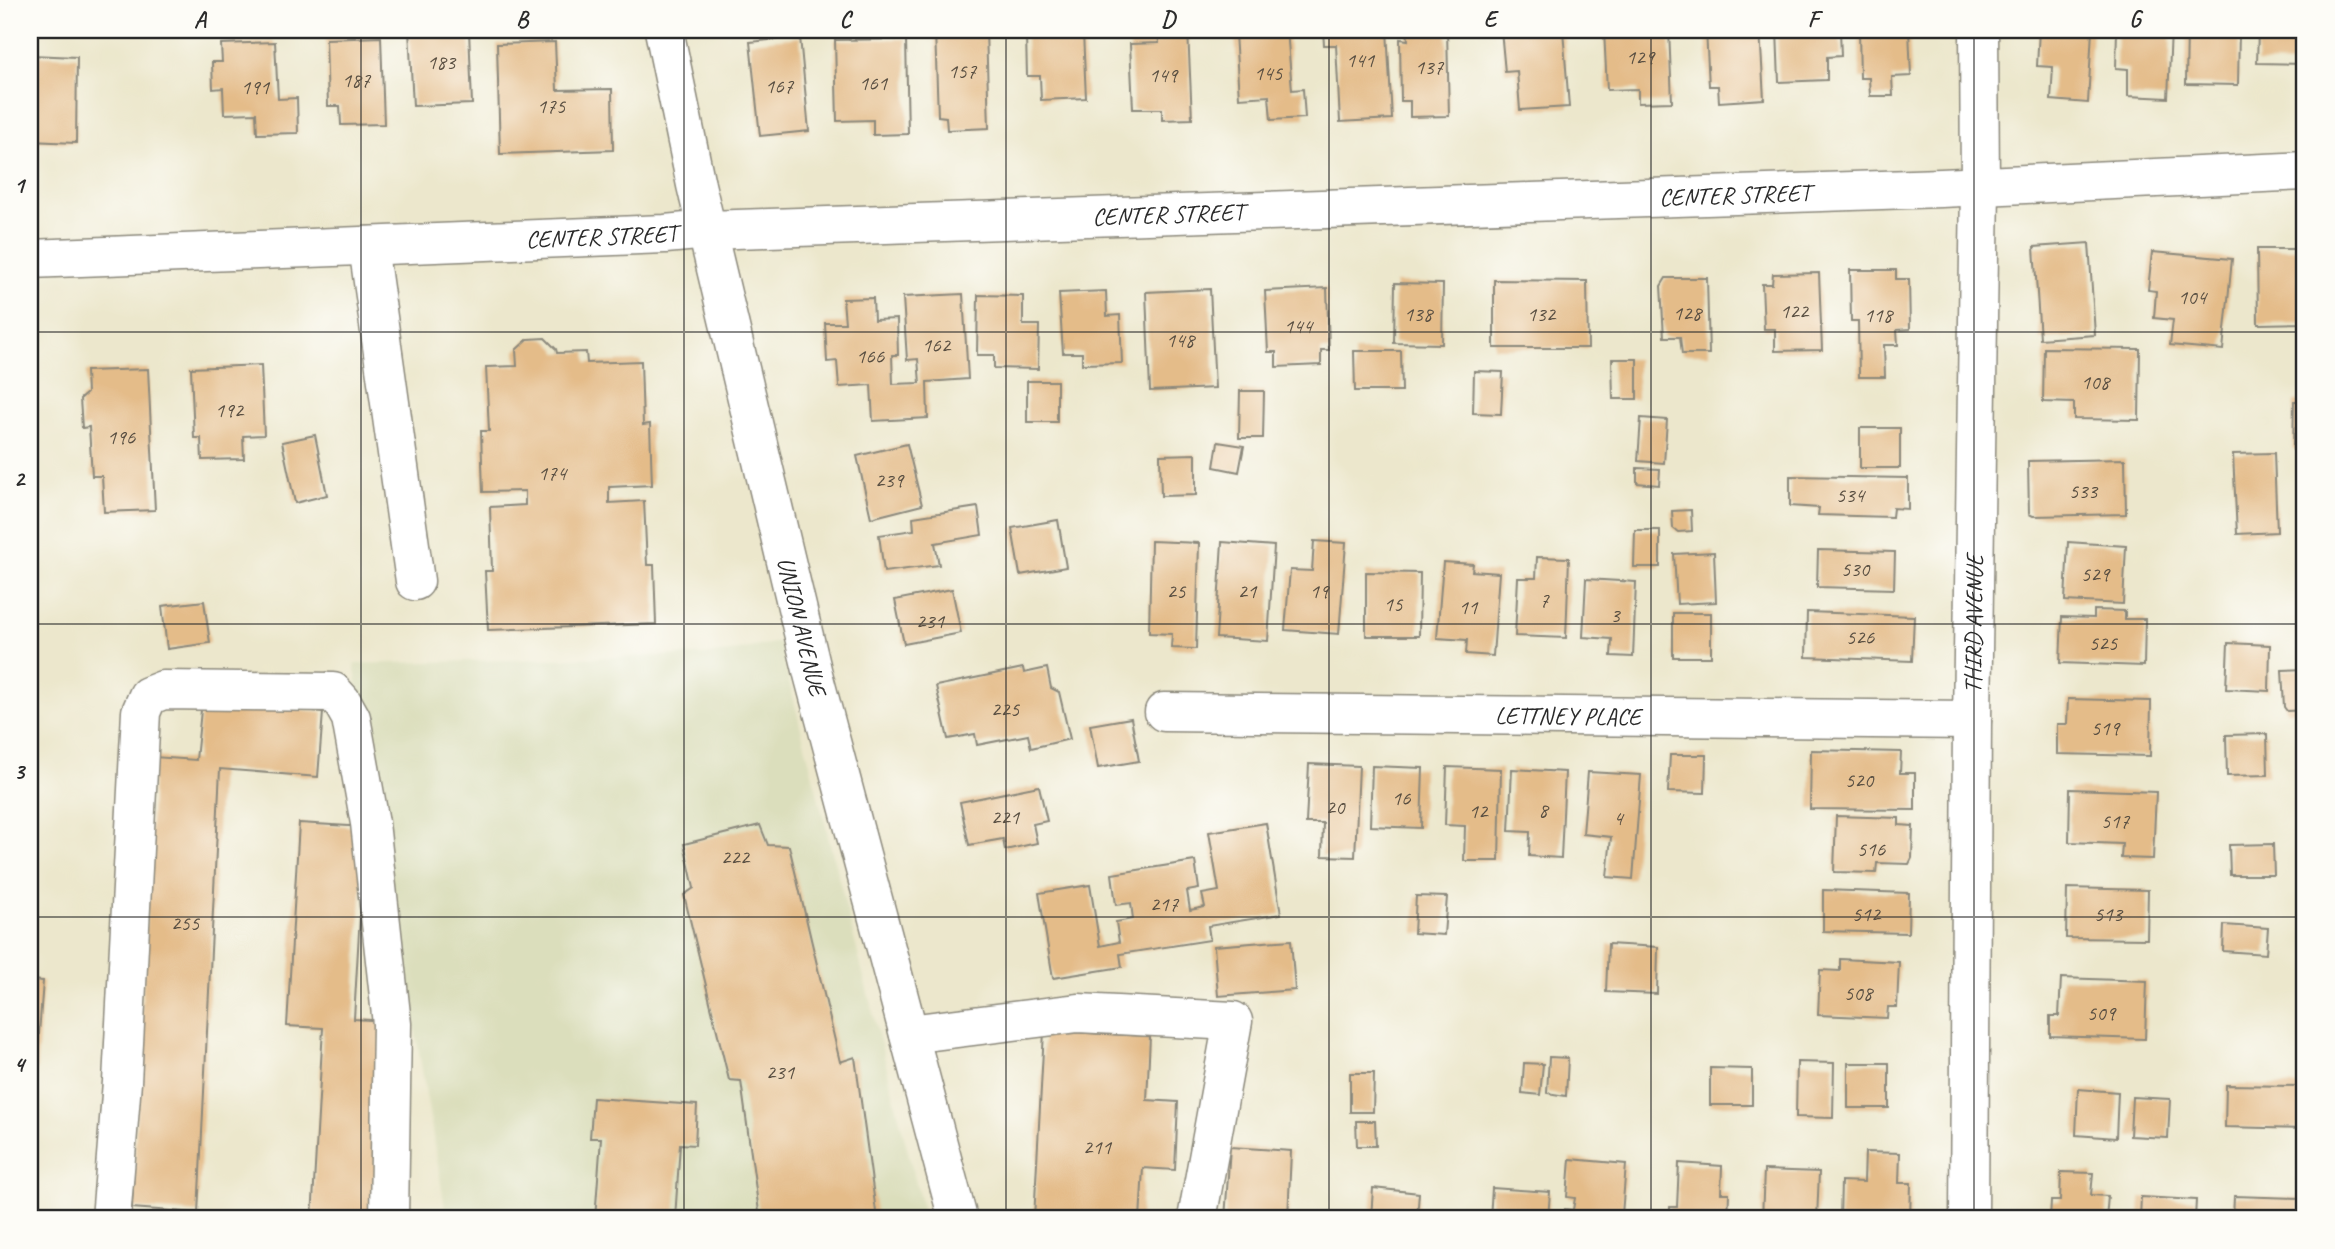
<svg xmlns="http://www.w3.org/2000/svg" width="2335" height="1249" viewBox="0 0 2335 1249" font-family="Caveat,sans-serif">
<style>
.built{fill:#dbdebc}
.building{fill:#e4bc89}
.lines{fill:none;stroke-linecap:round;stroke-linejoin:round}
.minor-casing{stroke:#8c897c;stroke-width:41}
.minor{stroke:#fff;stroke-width:38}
.grid{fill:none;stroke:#2b2b2b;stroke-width:2;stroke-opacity:0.55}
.labels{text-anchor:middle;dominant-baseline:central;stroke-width:5;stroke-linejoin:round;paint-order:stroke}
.number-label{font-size:21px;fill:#594f42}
.street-label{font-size:24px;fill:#2b2b2b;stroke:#fdfcf7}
.neatline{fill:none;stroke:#2b2b2b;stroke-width:2.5}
.grid-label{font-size:23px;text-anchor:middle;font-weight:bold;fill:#2b2b2b}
</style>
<rect width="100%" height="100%" fill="#fdfcf7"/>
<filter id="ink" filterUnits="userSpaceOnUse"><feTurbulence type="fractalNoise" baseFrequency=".0143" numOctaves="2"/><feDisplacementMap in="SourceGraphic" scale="14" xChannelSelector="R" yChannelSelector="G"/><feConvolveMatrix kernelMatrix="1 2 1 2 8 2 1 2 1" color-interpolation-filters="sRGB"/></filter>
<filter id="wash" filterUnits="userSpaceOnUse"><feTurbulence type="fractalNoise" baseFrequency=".00686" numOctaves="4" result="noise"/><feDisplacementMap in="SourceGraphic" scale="28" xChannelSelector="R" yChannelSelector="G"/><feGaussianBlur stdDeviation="1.57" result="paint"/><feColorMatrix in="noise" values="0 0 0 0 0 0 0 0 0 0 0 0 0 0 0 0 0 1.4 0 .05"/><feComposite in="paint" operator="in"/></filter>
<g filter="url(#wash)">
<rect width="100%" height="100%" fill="#ece7cc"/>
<path class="built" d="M779,642L925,1219H447L354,664L703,655L730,652Z"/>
<g id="blocks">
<path class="building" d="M409,30H469L472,104L413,106Z
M935,30H986L989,128L947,130L946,117L938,116Z
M1158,30H1188L1192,119L1162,120V109H1133L1130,44L1159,43Z
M1287,30L1292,90L1303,89L1305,118L1271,120L1269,96L1239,98L1235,33Z
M1323,30H1387L1392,119L1340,122L1336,45H1324Z
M1407,30H1447L1449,116L1410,117V101H1401L1400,39L1408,40Z
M1501,30H1563L1569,107L1520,110L1517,71L1505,72Z
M1604,30H1669L1672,102L1638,103V89L1607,90Z
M1706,30H1760L1764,99L1719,102L1718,86H1709Z
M1777,30H1840L1841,56L1827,57V80L1779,82Z
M1859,30H1909L1911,76L1892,77L1893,96H1870L1869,78H1860Z
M2039,30H2092L2088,103L2051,100L2053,67L2037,66Z
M2117,30H2171L2168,98L2128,96V69L2116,68Z
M2187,30H2239L2238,85L2186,84Z
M2258,30H2305V64L2257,63Z
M1083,33L1086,98L1041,100L1040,76H1027L1026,35Z
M381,37L384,124L341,125L340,106H328L326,39Z
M800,37L809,131L760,136L750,42Z
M906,39L908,134L873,135V120L837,121L835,40Z
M275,42L278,99L297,98L298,133L257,134L256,113L224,114L223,88L213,89L212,62H222L221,44Z
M555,42L557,90L612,89L613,150L500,154L497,44Z
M30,55L77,57L76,143L30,141Z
M2089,243L2095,335L2040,339L2034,247Z
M2257,249H2305V323L2258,324Z
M2152,252L2232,259L2223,350L2170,345L2173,320L2154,318L2156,291L2148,290Z
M1850,270H1896V279H1909L1910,329L1897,330L1898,345H1884L1885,377H1859L1858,321H1851Z
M1819,273L1822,350L1775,351V329H1764L1762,284H1772L1773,274Z
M1666,278H1707L1709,354H1682L1680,337H1664L1661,286Z
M1494,280L1587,281L1588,348H1494Z
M1395,283L1443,284L1442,344L1394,343Z
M1327,288L1329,350H1321V365L1276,367V352H1268L1265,291Z
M1210,289L1215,388L1150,391L1146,292Z
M1106,291L1107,316L1120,315L1122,363L1082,364V353H1063L1059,293Z
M963,294L968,379L927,382L928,418L873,421L871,385L839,387L837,361L827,362L825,323H845L843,299L873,298L874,320L897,319L898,355H892L893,384L920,383L918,359L907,360L903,297Z
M978,295L1023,296V325H1039L1038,369L994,368V355H977Z
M545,338L556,349L557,353L586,352L587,363L641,361L643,425L650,424L652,485L609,487V503L644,501L647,565H654L656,624L488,630L485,571H492L490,507L525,505V491L483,492L481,431H489L486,367L517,366L516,350L528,339Z
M2044,348L2140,349L2139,420L2074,419V403L2043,402Z
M1354,351H1401L1402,391H1355Z
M1612,359H1637V399H1613Z
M261,365L264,435L243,436L244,459L202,460L201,438H194L191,368Z
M148,369L155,510L104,512L102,476H92L89,427L82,428L80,399L87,393L86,371Z
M1474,371L1503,372L1501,414L1473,413Z
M1027,381H1057V422H1027Z
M1240,391H1264L1263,438H1239Z
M2294,401H2305V450H2293Z
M1641,418L1667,420L1664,463L1638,461Z
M1860,428H1900V468H1860Z
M315,435L327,495L295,503L282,442Z
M1218,442L1244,446L1239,472L1214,467Z
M907,444L922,505L871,518L857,456Z
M2274,453L2277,532L2237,534L2233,454Z
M1196,454V495L1161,496L1160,455Z
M2125,459L2126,514L2033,516L2029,514L2028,461Z
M1637,468L1660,469L1659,485L1637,483Z
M1790,476L1908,478V509L1893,508L1892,517L1818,515L1819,508L1790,506Z
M978,507L982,535L935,543L939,565L884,572L879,535L914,530L913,517Z
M1691,510L1692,531L1678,532L1673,528L1672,511Z
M1058,520L1066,567L1020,575L1012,528Z
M1635,530H1660V567H1634Z
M1151,541L1199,543L1196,649L1171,648L1172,634L1149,633Z
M1314,541L1346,543L1339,634L1285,630L1290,570L1312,571Z
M1222,542L1274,546L1268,641L1216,638Z
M2068,542L2126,546L2123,604L2065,601Z
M1818,550L1895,552L1894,589L1817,587Z
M1714,552L1716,602L1677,604L1674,554Z
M1537,557L1569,558L1566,638L1515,636L1518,578H1536Z
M1443,562L1473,564L1472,571L1499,573L1493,656L1466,654L1467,640L1437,638Z
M1366,572L1420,573L1419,636H1366Z
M1586,579L1636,582L1633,657L1611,656L1612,639L1583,637Z
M952,589L961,633L904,644L895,600Z
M204,601L210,643L167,649L162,606Z
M2094,610L2125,611V619H2145L2144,666L2060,663L2062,617L2094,618Z
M1807,612L1914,616L1912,661L1806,657Z
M1673,613H1711V657H1673Z
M2228,643L2270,645L2269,691L2226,689Z
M1023,668L1024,673L1047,668L1051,688L1059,692L1070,739L1031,748L1028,735L977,745L975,734L948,739L936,686Z
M2305,669V710L2287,711L2284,707L2282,670Z
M2068,699L2151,701L2150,756L2057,754V724H2067Z
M202,700L323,712L318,777L220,769L198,1213L132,1208L154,757L196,760Z
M1131,718L1139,761L1098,768L1090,725Z
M2267,734L2268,775L2227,776L2226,735Z
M1811,750L1901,752L1900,773H1915V810L1810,809Z
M1670,755H1706L1705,793L1668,792Z
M1309,764L1359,766L1355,857L1322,856L1323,823H1306Z
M1372,766L1423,768L1421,828L1370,826Z
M1447,767L1501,769L1499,861H1464L1465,826L1445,825Z
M1512,769L1565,772L1561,858L1529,856L1530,832L1509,831Z
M1588,772L1641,775L1633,879L1607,877L1611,837L1583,834Z
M1039,786L1047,821L1033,824L1037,843L1005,850L1003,839L969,845L960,802Z
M2070,789L2156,792L2153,859L2121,858L2122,844L2069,842Z
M1836,816L1899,818V825L1913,826L1912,858L1909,864L1877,863L1876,873L1834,872Z
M299,823L365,827L354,1019L387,1021L375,1219H312L323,1028L287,1026Z
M1266,823L1281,914L1208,926L1210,940L1120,954L1122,967L1053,978L1039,893L1090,885L1100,946L1119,942L1116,922L1133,919L1131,903L1116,905L1112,874L1195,861L1199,889L1187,891L1190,910L1205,907L1202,894L1219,891L1209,832Z
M760,825L768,845L789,846L840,1062L855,1057L877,1219H760L741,1081L729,1080L684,895L694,888L684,844Z
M2273,844L2274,875H2230L2229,845Z
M2067,888L2148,890L2147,939L2066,938Z
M1823,890L1909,893L1908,933L1823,931Z
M1416,896L1447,897L1444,935L1414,933Z
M2224,925L2268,928L2266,954L2223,951Z
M1291,940L1295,990L1218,996L1214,946Z
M1608,944L1658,947L1657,994L1606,992Z
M1840,959L1899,962L1897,1007H1888L1887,1018L1818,1015L1820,970L1840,971Z
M2061,978L2147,981L2145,1039L2050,1036V1016H2059Z
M30,980L43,981L35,1086L30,1085Z
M1044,1031L1150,1036L1147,1100L1178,1102L1175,1170L1143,1168L1140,1219H1034Z
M1549,1057L1568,1058L1566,1096L1547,1093Z
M1797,1062L1834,1063L1833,1118L1796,1117Z
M1524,1063L1543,1064L1540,1095L1522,1093Z
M1848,1063H1889V1108H1848Z
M1710,1068L1752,1069V1105H1710Z
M1350,1073H1374L1373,1112H1350Z
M2226,1085L2303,1086V1129L2225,1127Z
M2078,1089L2118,1092L2116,1138L2076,1135Z
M2132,1097L2170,1099L2168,1138L2130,1136Z
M593,1098L697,1105L695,1145L680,1144L675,1219H595L601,1138H590Z
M1356,1121H1375L1376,1146H1357Z
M1230,1147L1291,1151L1288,1219H1225Z
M1865,1152L1900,1153L1899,1183H1911L1910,1219H1840L1841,1181L1864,1182Z
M1570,1159L1626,1164L1622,1215L1634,1216V1219H1564L1565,1209L1573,1210L1575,1198L1567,1197Z
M1679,1163L1722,1166L1721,1193H1729L1728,1219H1669L1670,1207H1677Z
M1764,1170L1819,1172L1817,1219H1762Z
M2061,1172L2093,1173L2091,1195L2108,1196L2106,1219H2050L2051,1201H2060Z
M1373,1188L1419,1193L1417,1219H1371Z
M1492,1188L1550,1192L1548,1219H1490Z
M2234,1196L2299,1198V1219H2233Z
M2141,1197L2196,1200L2195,1219H2140Z"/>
</g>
</g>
<g filter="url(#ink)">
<use href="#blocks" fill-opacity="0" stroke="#8c897c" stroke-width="2"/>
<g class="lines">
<defs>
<g id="minor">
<path id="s1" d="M664,30L696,185L813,674L958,1219"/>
<path d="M368,246L415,581"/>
<path id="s2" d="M30,259L665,234L708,230L1941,188L2305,171"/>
<path id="s3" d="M1164,712L1972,720"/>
<path d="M909,1034L1078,1013L1233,1021L1197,1219"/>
<path d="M111,1219L122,1082L141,712L148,696L163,690L333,692L342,702L351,718L370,823L392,1024L389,1219"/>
<path id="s4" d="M1969,1219L1972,720L1980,187L1979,30"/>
</g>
</defs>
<use href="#minor" class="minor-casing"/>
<use href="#minor" class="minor"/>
</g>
</g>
<path class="grid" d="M361,30V1219M684,30V1219M1006,30V1219M1329,30V1219M1651,30V1219M1974,30V1219M30,332H2305M30,624H2305M30,917H2305"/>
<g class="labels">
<g class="number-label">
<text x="1640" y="57">129</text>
<text x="1360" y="60">141</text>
<text x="441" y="62">183</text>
<text x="1429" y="67">137</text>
<text x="962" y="71">157</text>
<text x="1268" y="73">145</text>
<text x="1163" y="75">149</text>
<text x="356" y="80">187</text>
<text x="873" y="83">161</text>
<text x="779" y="86">167</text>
<text x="255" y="87">191</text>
<text x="551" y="106">175</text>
<text x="2192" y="297">104</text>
<text x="1794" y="311">122</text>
<text x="1687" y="313">128</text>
<text x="1418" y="314">138</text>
<text x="1541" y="314">132</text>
<text x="1878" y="315">118</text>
<text x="1298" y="326">144</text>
<text x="1180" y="340">148</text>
<text x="936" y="345">162</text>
<text x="870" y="356">166</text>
<text x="2095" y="382">108</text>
<text x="229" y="410">192</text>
<text x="121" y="437">196</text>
<text x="552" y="473">174</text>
<text x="889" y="480">239</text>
<text x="2083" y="491">533</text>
<text x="1850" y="495">534</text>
<text x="1855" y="569">530</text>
<text x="2095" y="574">529</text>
<text x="1176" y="591">25</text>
<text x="1247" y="591">21</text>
<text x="1319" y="591">19</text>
<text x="1544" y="600">7</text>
<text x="1393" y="604">15</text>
<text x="1468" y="607">11</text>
<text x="1615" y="615">3</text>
<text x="930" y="621">231</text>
<text x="1860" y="637">526</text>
<text x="2103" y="643">525</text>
<text x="1005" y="709">225</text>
<text x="2105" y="728">519</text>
<text x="1859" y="780">520</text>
<text x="1401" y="798">16</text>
<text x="1335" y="807">20</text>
<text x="1543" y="810">8</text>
<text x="1478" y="811">12</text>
<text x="1005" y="817">221</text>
<text x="1618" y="818">4</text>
<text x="2115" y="821">517</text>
<text x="1871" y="849">516</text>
<text x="735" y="857">222</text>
<text x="1164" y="904">217</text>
<text x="1866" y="914">512</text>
<text x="2108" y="914">513</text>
<text x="185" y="923">255</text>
<text x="1858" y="993">508</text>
<text x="2101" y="1013">509</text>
<text x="780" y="1072">231</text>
<text x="1097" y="1147">211</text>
</g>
<g class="street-label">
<text stroke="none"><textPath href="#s2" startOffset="1706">CENTER STREET</textPath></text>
<text stroke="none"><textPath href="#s2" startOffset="1139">CENTER STREET</textPath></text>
<text stroke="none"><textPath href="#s2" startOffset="572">CENTER STREET</textPath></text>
<text stroke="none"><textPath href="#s4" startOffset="595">THIRD AVENUE</textPath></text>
<text stroke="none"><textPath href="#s1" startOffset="612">UNION AVENUE</textPath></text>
<text stroke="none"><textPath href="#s3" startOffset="404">LETTNEY PLACE</textPath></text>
</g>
</g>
<rect width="2335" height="1249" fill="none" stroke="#fdfcf7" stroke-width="77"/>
<rect x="38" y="38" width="2258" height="1172" class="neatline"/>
<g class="grid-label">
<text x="200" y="27">A</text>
<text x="522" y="27">B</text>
<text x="845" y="27">C</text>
<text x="1168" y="27">D</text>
<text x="1490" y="27">E</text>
<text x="1813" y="27">F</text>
<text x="2135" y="27">G</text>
<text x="19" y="193">1</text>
<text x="19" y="486">2</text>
<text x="19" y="779">3</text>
<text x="19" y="1072">4</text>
</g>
</svg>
